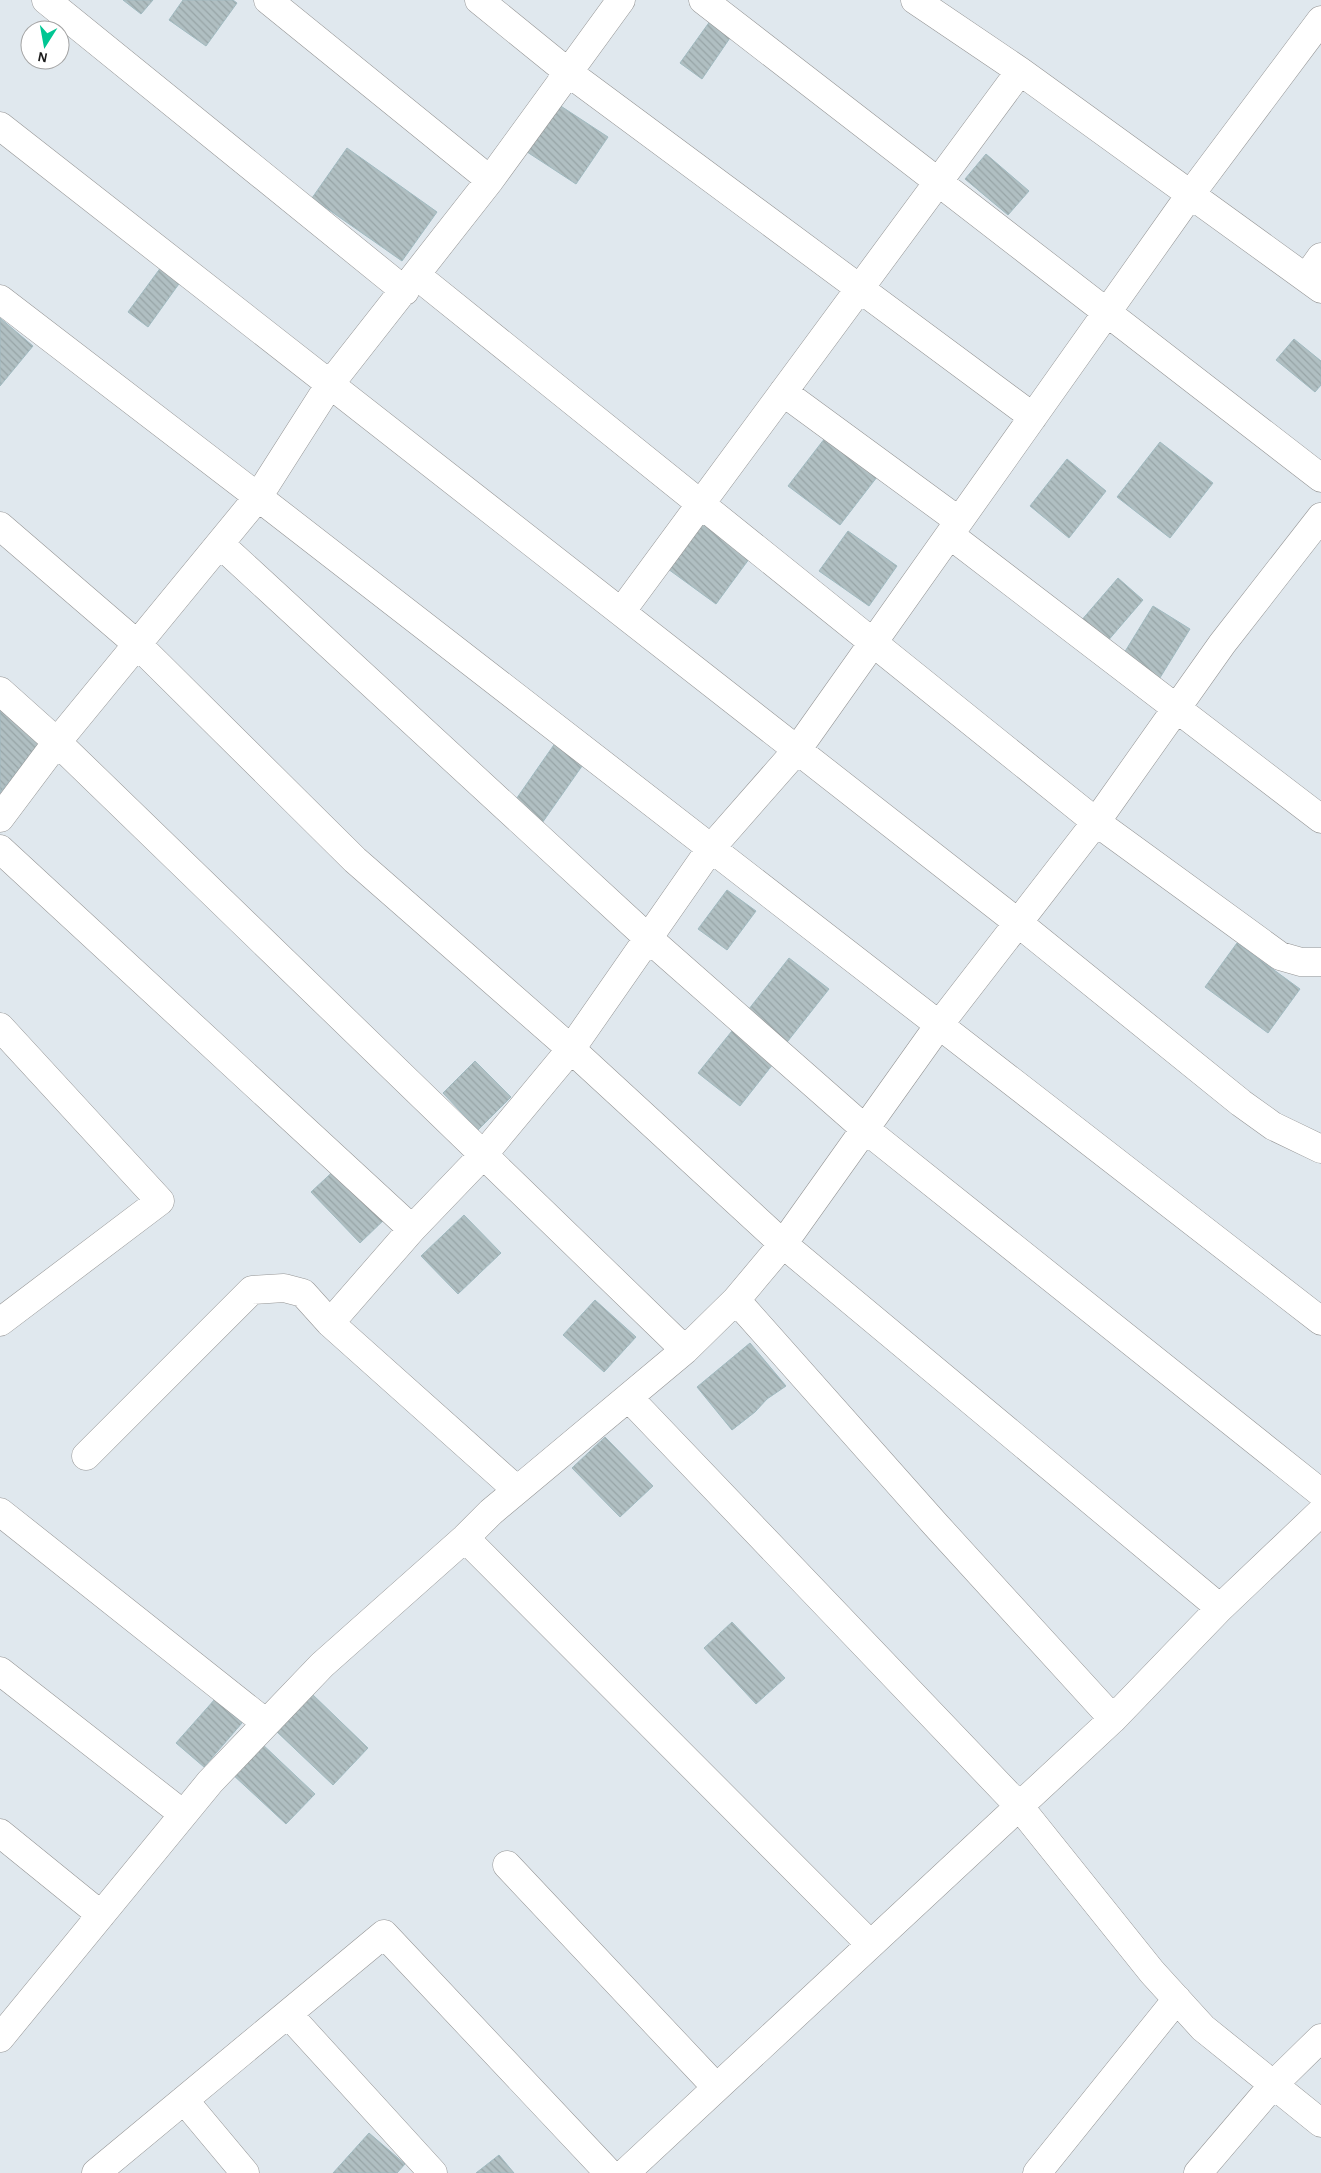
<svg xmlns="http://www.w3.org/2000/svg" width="1321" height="2173" viewBox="0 0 1321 2173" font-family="'Alegreya Sans',sans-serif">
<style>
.building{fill:url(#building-back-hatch);stroke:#a1bac0}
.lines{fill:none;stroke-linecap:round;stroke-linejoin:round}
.minor-casing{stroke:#959595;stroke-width:29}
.minor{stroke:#fff;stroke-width:28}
</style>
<defs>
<pattern id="building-back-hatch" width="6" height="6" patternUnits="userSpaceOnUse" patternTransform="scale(1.25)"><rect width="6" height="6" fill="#b0bfc2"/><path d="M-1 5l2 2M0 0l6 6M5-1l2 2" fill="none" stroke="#97a4a6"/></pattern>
</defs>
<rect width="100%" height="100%" fill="#e0e8ee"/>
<path class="building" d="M123,0H153L141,14Z
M183,0H233L237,3L206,46L169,20Z
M713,17L734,32L702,79L680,63Z
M550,99L608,137L576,184L518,146Z
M347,148L437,212L402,261L312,198Z
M986,154L1029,191L1008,215L965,179Z
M167,259L186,274L148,327L128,312Z
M0,318L33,346L0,386Z
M1294,339L1321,361V385L1315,392L1276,360Z
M825,438L877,477L840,525L788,486Z
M1160,442L1213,483L1170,538L1117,497Z
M1067,459L1106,491L1069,538L1030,506Z
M703,520L752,555L716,604L668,569Z
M848,531L897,566L869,606L819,571Z
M1118,578L1143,600L1106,643L1080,622Z
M1153,606L1190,629L1158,681L1121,658Z
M0,706L42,739L0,793Z
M558,739L587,759L540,826L512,805Z
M727,890L756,911L727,950L698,929Z
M1237,943L1300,989L1268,1033L1205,987Z
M789,958L829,989L784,1046L745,1014Z
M736,1026L777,1059L740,1106L698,1073Z
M475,1061L511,1097L478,1130L443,1093Z
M340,1165L389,1215L360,1243L311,1192Z
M464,1215L501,1253L458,1294L421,1256Z
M595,1300L636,1337L604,1372L563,1335Z
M750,1343L786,1386L767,1399L755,1412L732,1430L697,1387Z
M605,1437L653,1486L620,1517L572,1468Z
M732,1622L785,1678L756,1704L704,1648Z
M311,1693L368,1748L333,1785L275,1730Z
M215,1699L242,1723L204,1767L176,1743Z
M260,1742L315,1794L286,1824L231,1773Z
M369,2133L405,2164L397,2173H333Z
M499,2155L514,2173H476Z"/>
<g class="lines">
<defs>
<path id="minor" d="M46,0L405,291
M268,0L490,180
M479,0L569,73L1033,417
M703,0L1321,478
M915,0L1020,71L1321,289
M0,126L1017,922L1241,1103L1273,1126L1321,1149
M416,275L1096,822L1280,956L1301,962H1321
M1306,278L1321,257
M0,299L258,497L1321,1321
M783,392L959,521
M0,526L137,644L355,860L571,1049L783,1244L1220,1608
M950,535L1321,819
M220,544L648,938L865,1129L1321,1493
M621,612L1020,71
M0,691L57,742L685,1350
M0,818L57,742L258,497L330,384L490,180L621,0
M0,849L412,1229
M0,1027L160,1201L0,1322
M736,1300L935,1524L1113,1719
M330,1323L412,1229L483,1155L571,1049L711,848L797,750L1190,195L1321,20
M629,1398L1019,1806L1152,1972L1203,2028L1321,2123
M86,1456L252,1290L284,1288L303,1293L330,1323L517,1490
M0,1512L266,1723
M465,1538L870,1944
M0,1671L183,1814
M0,1833L101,1915
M507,1865L716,2087
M288,2014L433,2173
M0,2038L210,1782L322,1665L465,1538L491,1512L685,1350L736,1300L783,1244L939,1025L1096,822L1222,644L1321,517
M184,2100L245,2173
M96,2173L384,1934L609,2173
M625,2173L1113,1719L1220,1608L1321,1512
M1037,2173L1177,1999
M1198,2173L1273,2085L1321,2038"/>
</defs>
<use href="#minor" class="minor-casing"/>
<use href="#minor" class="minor"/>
</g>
<g transform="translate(45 45) rotate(191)"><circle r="24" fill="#ffffff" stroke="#a4a4a4"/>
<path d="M0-4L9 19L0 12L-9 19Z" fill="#00c693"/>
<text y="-8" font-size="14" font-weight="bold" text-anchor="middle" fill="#1b1b1b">N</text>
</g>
</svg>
